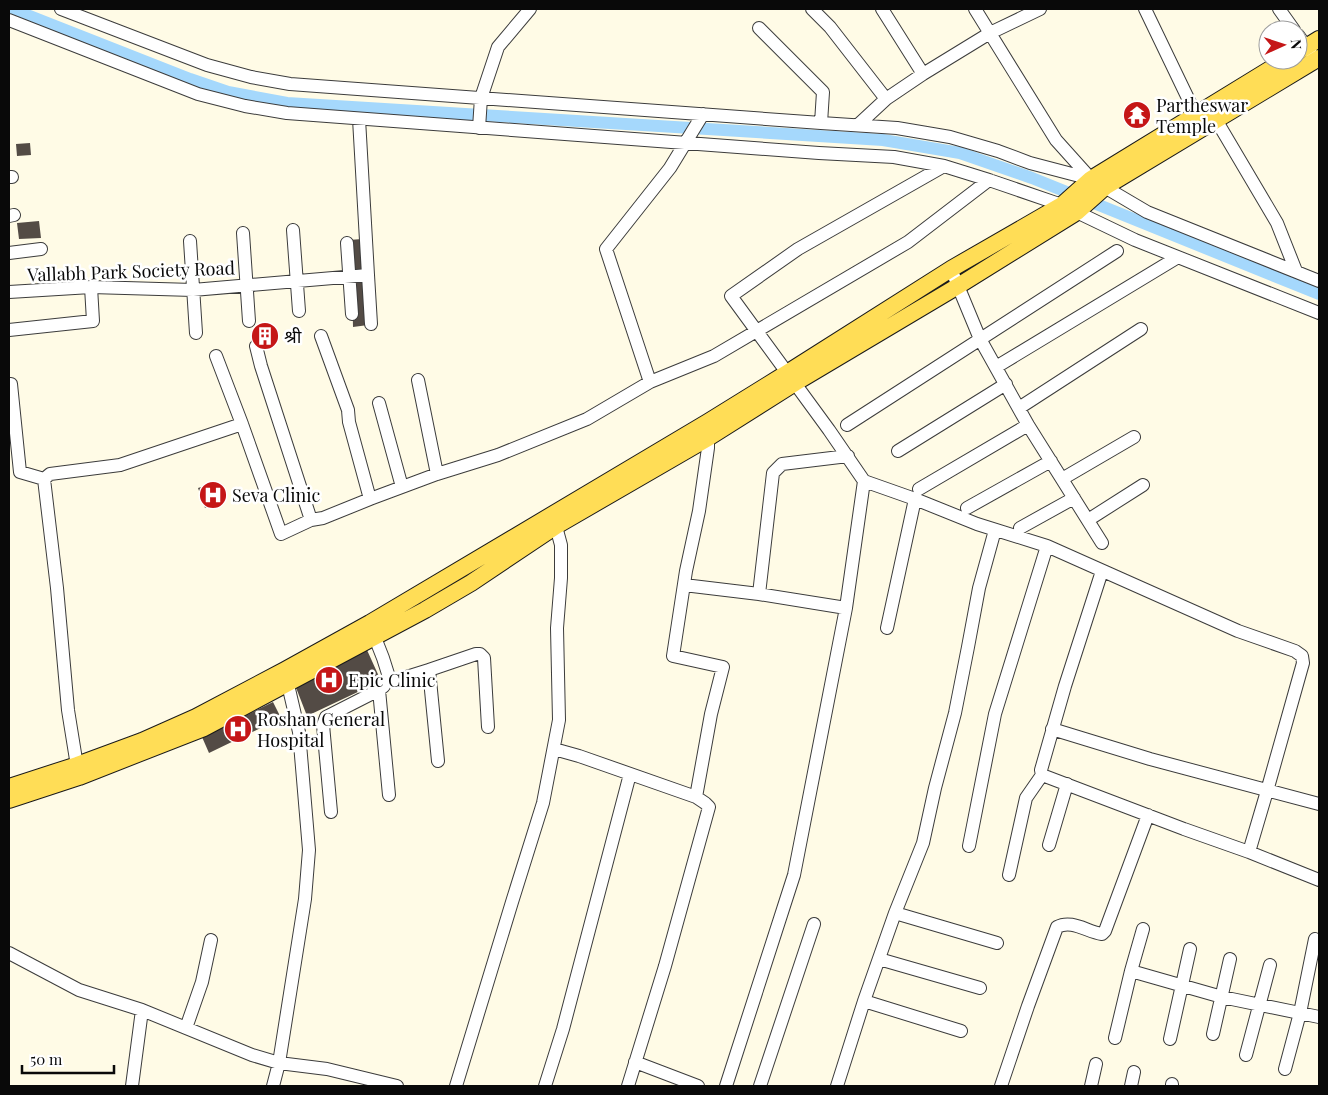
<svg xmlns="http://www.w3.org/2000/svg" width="1328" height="1095" viewBox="0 0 1328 1095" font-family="'Playfair Display','Noto Sans Devanagari',serif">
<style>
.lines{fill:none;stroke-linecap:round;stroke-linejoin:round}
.canal{stroke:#a5d8fc;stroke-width:12}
.building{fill:#534b45}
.minor-casing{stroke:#3c3c3c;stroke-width:14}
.major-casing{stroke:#1a1a1a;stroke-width:18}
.minor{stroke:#fff;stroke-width:12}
.major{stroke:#ffdd56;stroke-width:16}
.labels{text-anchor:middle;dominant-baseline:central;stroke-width:5;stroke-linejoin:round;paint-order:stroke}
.poi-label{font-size:18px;fill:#090909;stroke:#fff;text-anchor:start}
.street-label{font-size:18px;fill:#090909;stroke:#fff}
</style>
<rect width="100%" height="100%" fill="#fffbe6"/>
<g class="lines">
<path class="canal" d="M12,9L190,79L228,92L287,103L883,140L960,153L1032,178L1319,294"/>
</g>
<path class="building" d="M30,143L31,155L17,156L16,144Z
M39,221L41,238L19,239L17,223Z
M362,239L363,271L351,272L349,240Z
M364,281L368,325L353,327L352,283Z
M277,329L278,339L252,344L251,333Z
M214,483L220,503L205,508L198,488Z
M367,650L381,681L307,716L295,685Z
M273,702L281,718L209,753L202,737Z"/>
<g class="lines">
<defs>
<path id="minor" d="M61,9L207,65L251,77L290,84L821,123L897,128L950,137L998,151L1030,163L1091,179L1147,212L1319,281
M812,9L830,27L886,99L858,125
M882,9L923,74
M975,9L1056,140L1091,179
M1145,9L1196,115
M1279,9L1294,30
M9,20L198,94L245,106L287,113L819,153L894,157L944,166L989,180L1062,205L1135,240L1319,313
M759,28L823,92L821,123
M1298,35L1311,53
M886,99L923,74L990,33L1040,9
M1212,113L1277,223L1296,271
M479,128L481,98L498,47L530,9
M944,166L798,249L731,296L829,430L864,481L915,499L977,524L1047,546L1238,631L1295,651L1302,656L1303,663L1267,791L1249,852
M9,177H12
M9,216L14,215
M293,230L299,311
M243,233L249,321
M190,241L196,333
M347,243L352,314
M9,253L41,249
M951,269L980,339L1028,425L1102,543
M368,275L371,324
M9,292L91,287L193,290L368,275L359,119
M9,330L93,321L91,287
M321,336L348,410L349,422L370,499
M256,346L261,366L311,520
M216,356L242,424L281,534L311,520L323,518L370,499L437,474L498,455L587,419L650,382L714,356L908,242L989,180
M996,367L1178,257
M418,380L437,474
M650,382L606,249L670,168L703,114
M9,384H11L20,472L44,479L50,474L120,465L242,424
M379,403L402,487
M1019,408L1141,329
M847,425L1117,251
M898,451L1006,384
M44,479L57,588L68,710L78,772
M1062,479L1134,437
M919,489L1028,425
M967,508L1051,461
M1088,520L1143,485
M1020,528L1074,498
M1102,571L1065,686L1041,770L1042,775L1184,829L1249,852L1319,880
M684,585L759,594L846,608
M759,594L773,473L782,464L848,456
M887,628L915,499
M372,630L383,658L389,677L397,680L429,670L438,761
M429,670L476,654H480L484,658L488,727
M384,686L379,690L389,795
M1052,729L1150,759L1319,804
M554,749L579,756L696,797
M331,812L323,725L326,717L379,690
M1049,845L1067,784
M969,846L995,714L1047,546
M1009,875L1026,798L1042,775
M895,913L997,943
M9,953L79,990L142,1010L252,1055L279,1063L327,1069L397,1086
M879,959L980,988
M1131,971L1222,997L1319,1017
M864,1001L961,1031
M186,1028L202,982L211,940
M1213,1034L1230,959
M1115,1038L1131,971L1143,929
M1170,1039L1190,949
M1246,1055L1270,965
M635,1062L698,1086
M1285,1069L1300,1013L1315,939
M132,1086L142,1010
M273,1086L279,1063L305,899L309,850L299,732L286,676
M456,1086L512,902L543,803L559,720L557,628L561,578V545L554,519
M545,1086L563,1029L630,774
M628,1086L665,966L709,807L705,803L696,797L711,714L723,667L673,656L686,571L699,511L708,448V430
M726,1086L794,875L846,608L864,481
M760,1086L814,924
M837,1086L864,1001L895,913L923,843L935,788L955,713L968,647L979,588L995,530
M1001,1086L1028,1006L1057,927C1072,919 1087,932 1102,934L1105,931L1148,815
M1091,1086L1096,1064
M1131,1086L1134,1072
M1172,1086V1084"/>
<path id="major" d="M1298,52L1319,39
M9,787L77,765L142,741L196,717L285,670L370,623L708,422L787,373L951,269L1062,205L1091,179L1285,60
M9,800L79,777L204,728L425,610L471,583L556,526L708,438L795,383L958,286L1077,212L1105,187L1319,58"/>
</defs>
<use href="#minor" class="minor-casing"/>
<use href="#major" class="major-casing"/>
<use href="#minor" class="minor"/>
<use href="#major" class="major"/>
</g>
<defs>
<symbol id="temple-disc" viewBox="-11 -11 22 22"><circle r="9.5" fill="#c51617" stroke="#fff"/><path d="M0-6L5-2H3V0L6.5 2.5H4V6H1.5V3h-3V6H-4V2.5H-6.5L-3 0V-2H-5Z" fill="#fff"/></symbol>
<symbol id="building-disc" viewBox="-11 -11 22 22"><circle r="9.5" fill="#c51617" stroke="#fff"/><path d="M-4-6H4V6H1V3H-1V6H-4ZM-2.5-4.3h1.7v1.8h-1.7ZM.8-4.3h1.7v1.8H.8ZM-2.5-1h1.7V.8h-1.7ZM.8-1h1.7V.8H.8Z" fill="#fff"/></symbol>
<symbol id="hospital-disc" viewBox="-11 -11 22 22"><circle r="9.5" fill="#c51617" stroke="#fff"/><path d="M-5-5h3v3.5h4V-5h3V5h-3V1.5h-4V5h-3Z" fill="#fff"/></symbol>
</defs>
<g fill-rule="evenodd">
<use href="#temple-disc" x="1121" y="99" width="32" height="32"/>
<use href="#building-disc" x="249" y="320" width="32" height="32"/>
<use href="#hospital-disc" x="197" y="479" width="32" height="32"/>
<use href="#hospital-disc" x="313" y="664" width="32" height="32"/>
<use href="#hospital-disc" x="222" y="713" width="32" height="32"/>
</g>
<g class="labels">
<g class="poi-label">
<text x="1156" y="105">Partheswar<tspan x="1156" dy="21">Temple</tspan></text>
<text x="284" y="336">श्री</text>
<text x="232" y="495">Seva Clinic</text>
<text x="348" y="680">Epic Clinic</text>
<text x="257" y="719">Roshan General<tspan x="257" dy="21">Hospital</tspan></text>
</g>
<g class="street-label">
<text transform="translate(131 271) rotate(-2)">Vallabh Park Society Road</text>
</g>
</g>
<rect width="1328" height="1095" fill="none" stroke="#090909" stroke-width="20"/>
<g transform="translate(1283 45) rotate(87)"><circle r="24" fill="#ffffff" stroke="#9d9d9d"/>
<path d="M0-4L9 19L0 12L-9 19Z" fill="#c51617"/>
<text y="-8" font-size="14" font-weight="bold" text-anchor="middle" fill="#090909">N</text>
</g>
<path d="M22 1065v8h92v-8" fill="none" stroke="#090909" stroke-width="2.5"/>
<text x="30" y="1065" font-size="15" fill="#090909" stroke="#ffffff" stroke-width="4" paint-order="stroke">50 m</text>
</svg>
